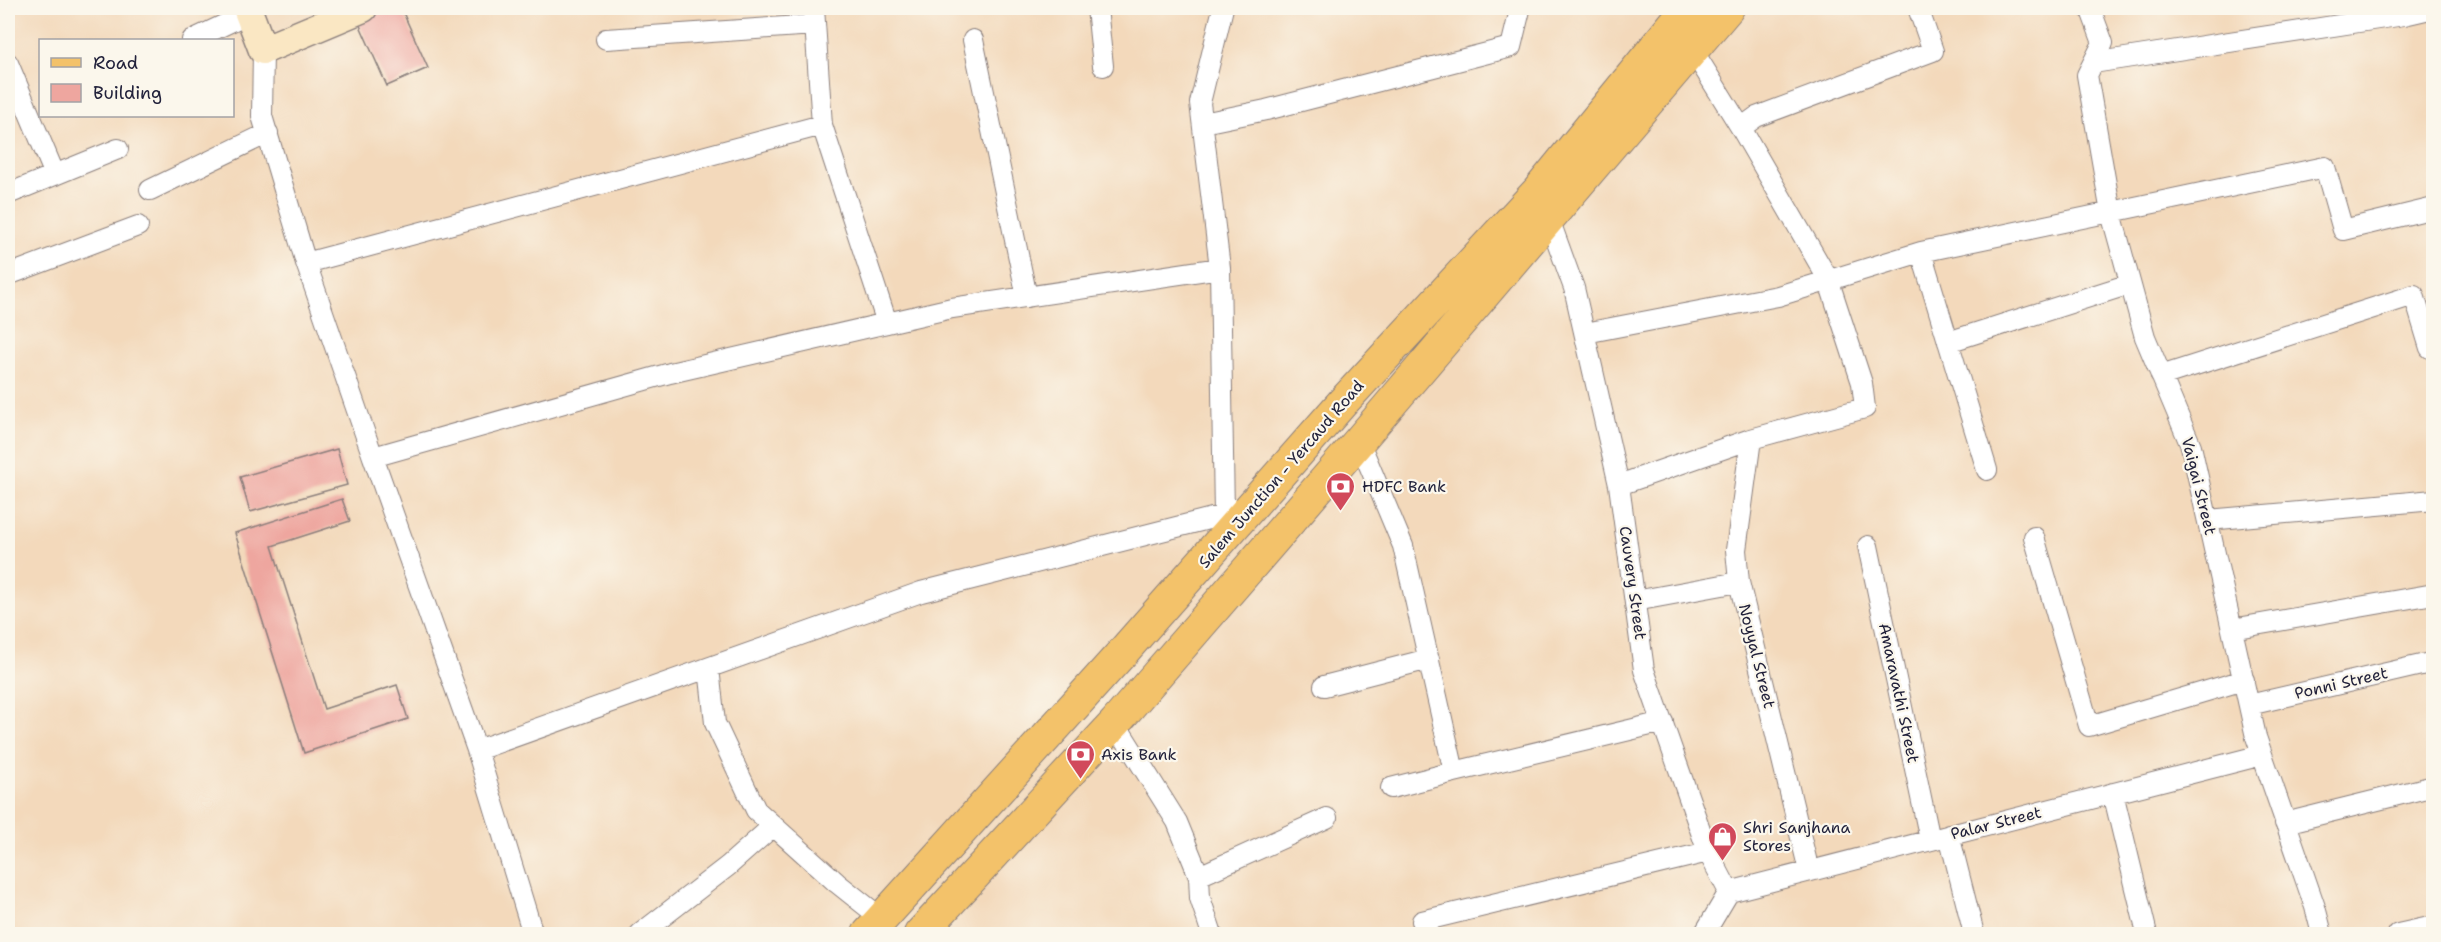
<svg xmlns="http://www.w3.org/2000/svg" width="2441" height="942" viewBox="0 0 2441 942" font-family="'Shantell Sans',sans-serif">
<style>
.building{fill:#eea69f}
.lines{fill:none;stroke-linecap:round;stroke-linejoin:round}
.street-casing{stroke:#8a7e7b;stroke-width:22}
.secondary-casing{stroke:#8a7e7b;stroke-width:31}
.primary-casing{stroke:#8a7e7b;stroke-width:34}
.street{stroke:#fff;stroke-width:20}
.secondary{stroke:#fae7c3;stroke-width:28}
.primary{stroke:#f3c26a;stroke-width:32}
.labels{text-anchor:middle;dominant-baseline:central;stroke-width:4.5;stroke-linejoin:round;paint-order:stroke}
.street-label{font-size:16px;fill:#22223b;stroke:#fbf7ec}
.poi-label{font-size:16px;fill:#22223b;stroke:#fbf7ec;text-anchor:start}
</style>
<rect width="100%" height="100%" fill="#fbf7ec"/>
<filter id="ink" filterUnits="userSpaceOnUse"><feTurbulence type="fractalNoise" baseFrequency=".0167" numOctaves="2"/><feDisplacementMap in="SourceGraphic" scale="12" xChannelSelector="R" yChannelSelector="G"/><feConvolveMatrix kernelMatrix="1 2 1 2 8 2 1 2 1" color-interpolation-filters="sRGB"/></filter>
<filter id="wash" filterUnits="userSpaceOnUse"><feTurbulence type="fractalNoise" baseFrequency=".008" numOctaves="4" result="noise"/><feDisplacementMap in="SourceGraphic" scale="24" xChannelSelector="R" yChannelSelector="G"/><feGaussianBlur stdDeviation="1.35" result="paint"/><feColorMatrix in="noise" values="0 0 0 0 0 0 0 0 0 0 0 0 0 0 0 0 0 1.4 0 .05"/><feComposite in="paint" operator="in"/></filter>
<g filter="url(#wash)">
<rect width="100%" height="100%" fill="#f3d9bb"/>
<g id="blocks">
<path class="building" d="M389,8H401L428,68L387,86L358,21Z
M337,449L347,485L250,512L240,477Z
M342,499L350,521L272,546L324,709L397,685L408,719L304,753L235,533Z"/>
</g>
</g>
<g filter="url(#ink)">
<use href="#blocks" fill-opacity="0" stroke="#8a7e7b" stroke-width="1.5"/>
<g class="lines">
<defs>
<path id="street" d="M814,8L822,125
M1097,8L1103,66
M2090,8L2103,43L2087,75L2111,213L2145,337L2191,446L2256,737L2315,907L2322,934
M606,39L815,25
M192,40L249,13
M973,40L1027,297
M263,50L262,116L306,263
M8,63L55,175
M2093,63L2404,15L2434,8
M1203,123L1266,110L1511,47L1520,10
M1741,128L1756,117L1933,51L1918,8
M150,190L268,133
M8,194L118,149
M1549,219L1574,288L1619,485L1644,670L1708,852L1729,892L1704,934
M1921,252L1987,470
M1220,268L1200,103L1223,8
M8,275L138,226
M1585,333L1778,296L1921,252L2325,167L2343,230L2434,208
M1948,342L2130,284
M2161,376L2414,295L2430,348L2434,347
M1751,439L1736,550L1739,582L1809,871
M1359,441L1403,546L1454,772L1663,722
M373,457L306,263L822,125L887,323
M1619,485L1751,439L1865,408L1862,383L1828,279L1741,128L1692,49
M2208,520L2434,500
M2034,537L2089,726L2244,680
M1868,546L1930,840
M1635,601L1739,582
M2232,629L2434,594
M709,668L715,723L756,810L837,883L881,918
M1324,686L1429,659
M2249,705L2434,662
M1115,723L1177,822L1199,876L1200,898L1212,934
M477,750L373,457L670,373L952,308L1220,268L1224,515
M1391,788L1454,772
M2113,793L2147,934
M2285,823L2434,786
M1949,835L1974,934
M1199,876L1327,818
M1729,892L2262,755
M1422,921L1708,852
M533,934L477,750L921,592L1224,515L1235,509
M640,934L728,866L773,826
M2398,934L2434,926"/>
<path id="secondary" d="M247,8L263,50L363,8"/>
<path id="primary" d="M868,934L1122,653L1343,402L1538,191L1687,8
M920,934L1115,723L1359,441L1728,8"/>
</defs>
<use href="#street" class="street-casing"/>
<use href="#secondary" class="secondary-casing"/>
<use href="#primary" class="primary-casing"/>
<use href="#street" class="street"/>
<use href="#secondary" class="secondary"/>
<use href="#primary" class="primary"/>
</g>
</g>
<defs>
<symbol id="bank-pin" viewBox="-11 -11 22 30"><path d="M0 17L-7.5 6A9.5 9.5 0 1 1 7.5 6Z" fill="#d1495b" stroke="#fbf7ec"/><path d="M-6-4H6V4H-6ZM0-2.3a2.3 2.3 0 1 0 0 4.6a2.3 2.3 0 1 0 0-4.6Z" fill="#fff"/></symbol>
<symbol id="shop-pin" viewBox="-11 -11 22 30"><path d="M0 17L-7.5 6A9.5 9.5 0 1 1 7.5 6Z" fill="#d1495b" stroke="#fbf7ec"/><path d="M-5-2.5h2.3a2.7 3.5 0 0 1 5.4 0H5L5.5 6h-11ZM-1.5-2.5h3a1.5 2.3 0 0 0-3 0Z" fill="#fff"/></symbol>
</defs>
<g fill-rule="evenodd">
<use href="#bank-pin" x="1324" y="470" width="33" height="45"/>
<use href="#bank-pin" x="1064" y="738" width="33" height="45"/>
<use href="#shop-pin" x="1706" y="820" width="33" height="45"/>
</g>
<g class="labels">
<g class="street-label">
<text transform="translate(1281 474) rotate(-49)">Salem Junction - Yercaud Road</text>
<text transform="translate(2199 486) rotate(76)">Vaigai Street</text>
<text transform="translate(1633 583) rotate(82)">Cauvery Street</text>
<text transform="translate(1757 656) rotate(76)">Noyyal Street</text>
<text transform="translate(2341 683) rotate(-13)">Ponni Street</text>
<text transform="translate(1899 693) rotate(78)">Amaravathi Street</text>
<text transform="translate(1996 823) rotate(-14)">Palar Street</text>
</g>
<g class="poi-label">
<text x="1362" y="486">HDFC Bank</text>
<text x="1101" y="754">Axis Bank</text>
<text x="1743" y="827">Shri Sanjhana<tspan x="1743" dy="18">Stores</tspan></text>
</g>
</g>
<rect width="2441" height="942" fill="none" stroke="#fbf7ec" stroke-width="30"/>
<rect x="39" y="39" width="195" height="78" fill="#fbf7ec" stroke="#a4a2a5" stroke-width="1.5"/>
<rect x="51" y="58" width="30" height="9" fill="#f3c26a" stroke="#a4a2a5" stroke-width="1.5"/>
<text x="93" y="69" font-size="18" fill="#22223b">Road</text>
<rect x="51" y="84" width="30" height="18" fill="#eea69f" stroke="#a4a2a5" stroke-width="1.5"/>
<text x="93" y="99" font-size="18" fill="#22223b">Building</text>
</svg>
